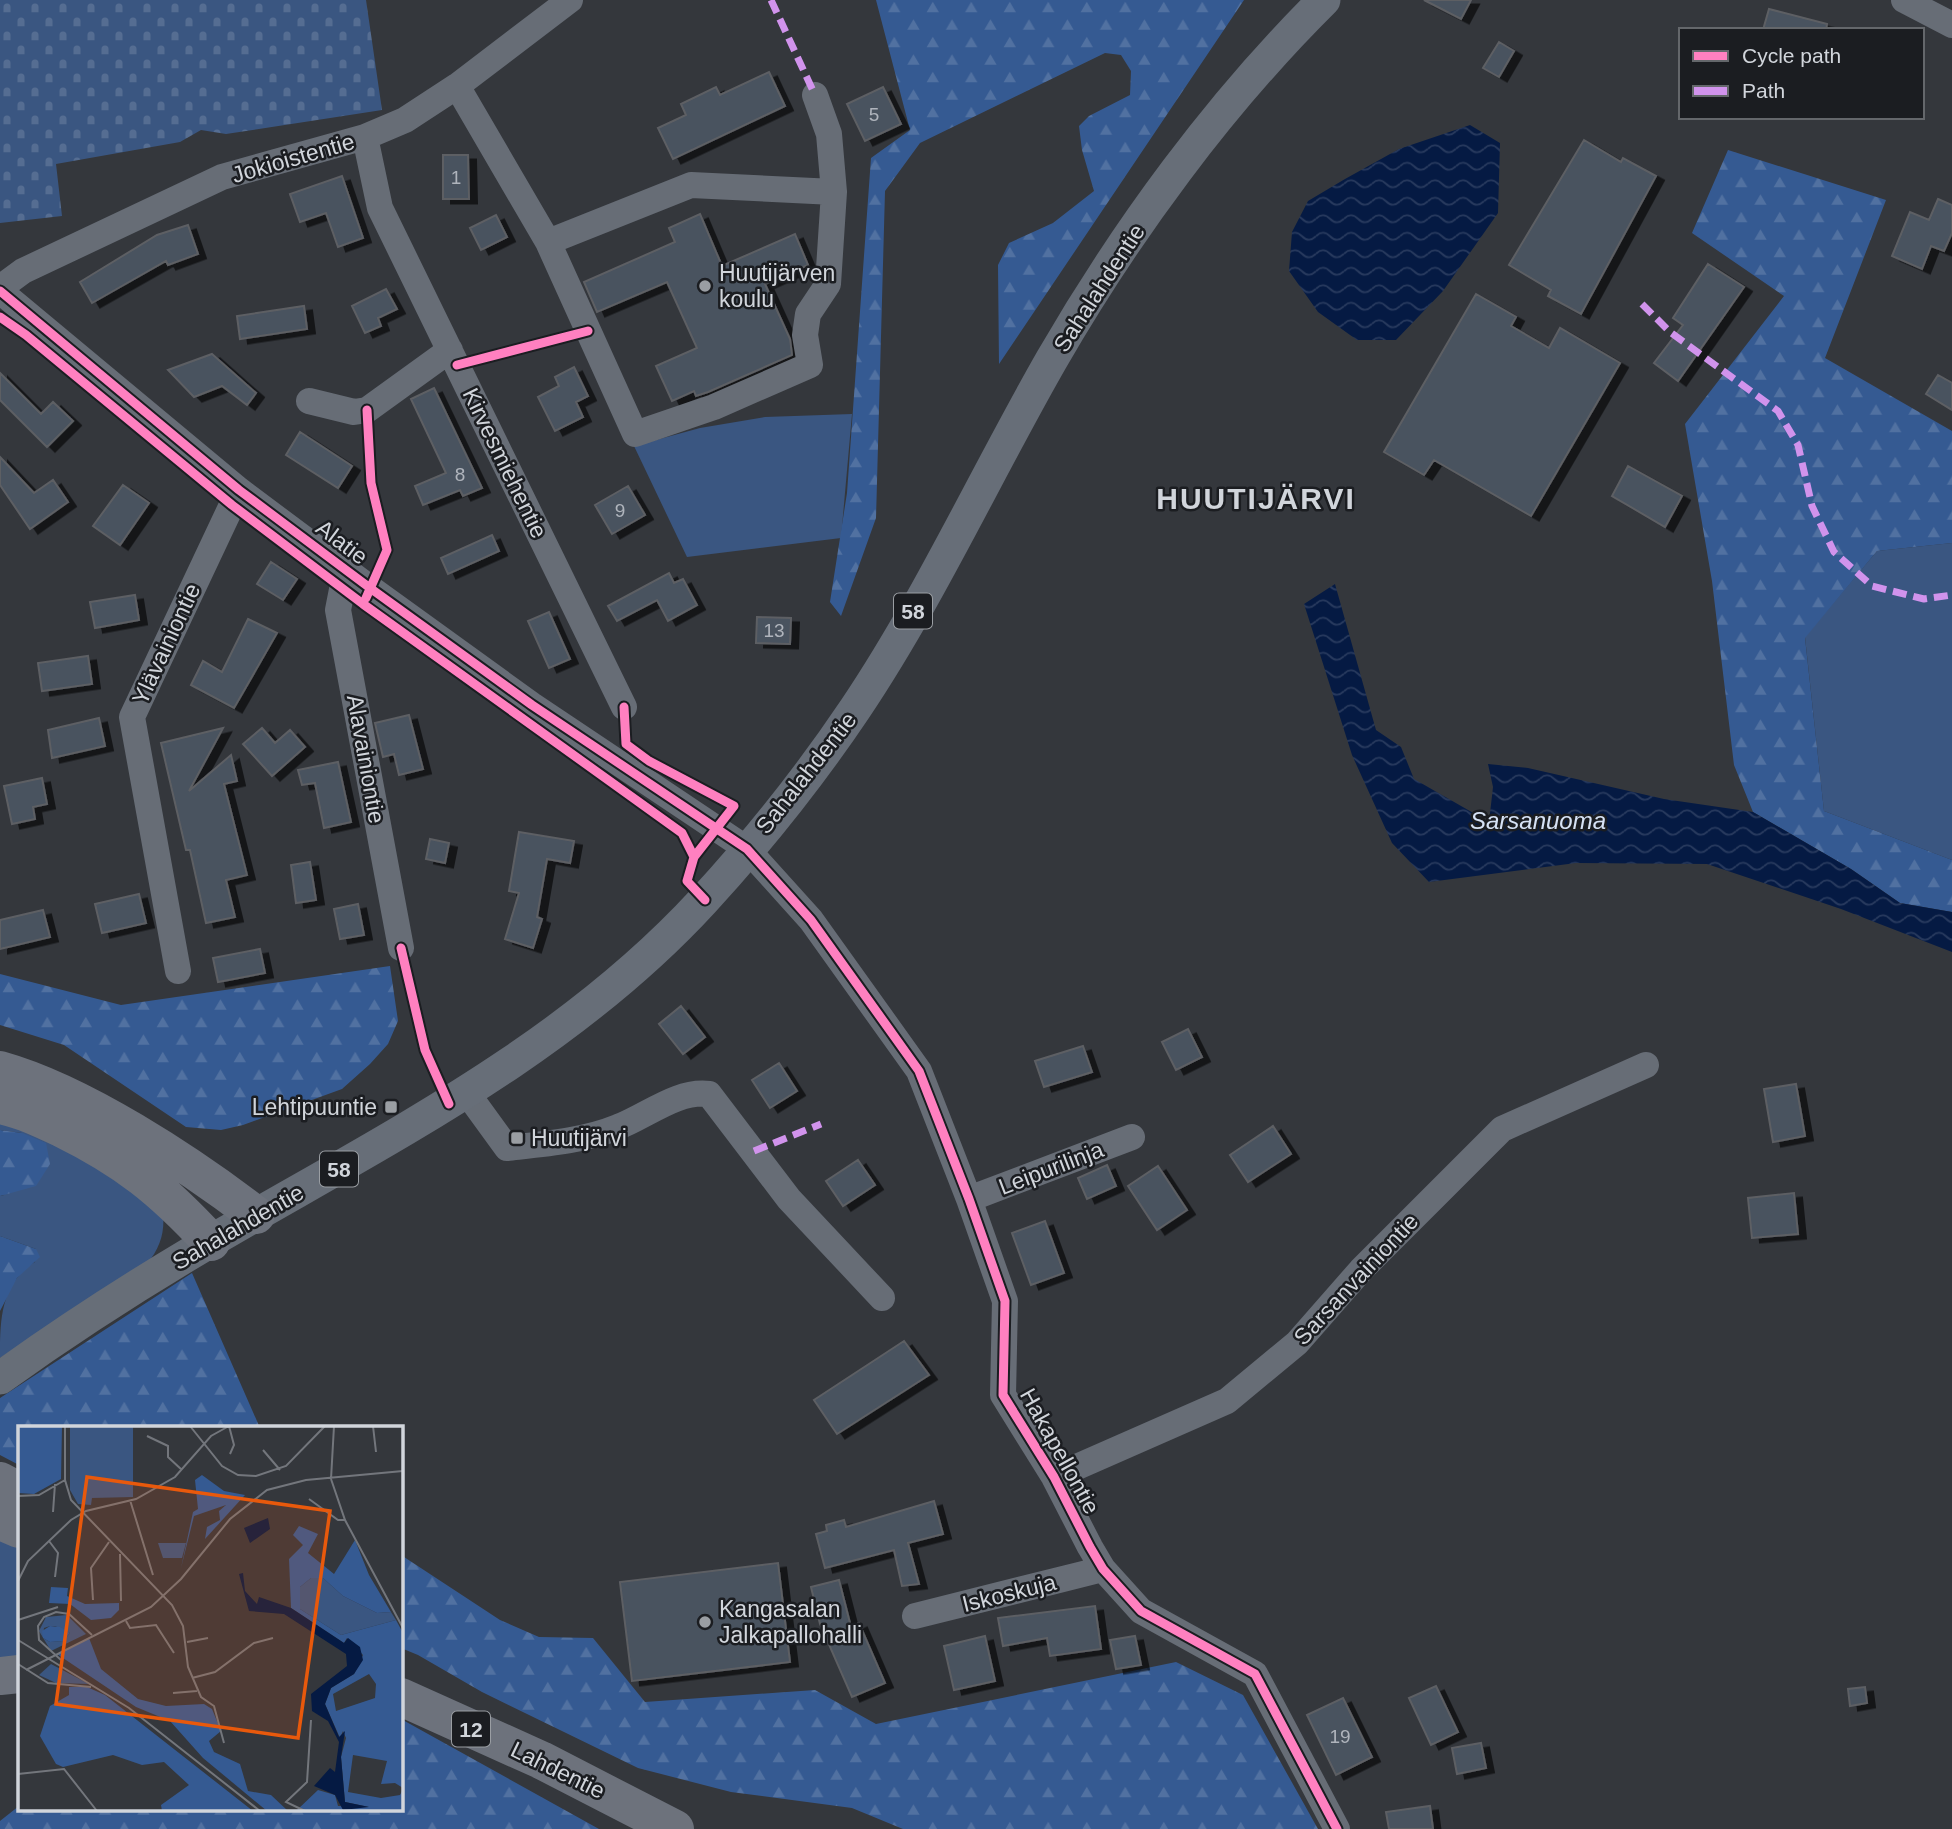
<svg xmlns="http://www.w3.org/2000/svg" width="1952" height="1829" viewBox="0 0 1952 1829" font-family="Arial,sans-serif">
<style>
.grass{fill:#3a5681}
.forest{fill:url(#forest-firs)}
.cemetery{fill:url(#cemetery-stones)}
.water{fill:url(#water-waves)}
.building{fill:#48525f;stroke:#5d5f64;stroke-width:2;filter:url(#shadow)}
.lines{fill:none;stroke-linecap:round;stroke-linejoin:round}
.minor{stroke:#676d76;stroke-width:26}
.major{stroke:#676e78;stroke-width:33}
.highway{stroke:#6d727c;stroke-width:38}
.quiet{stroke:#d193ec;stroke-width:7;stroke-dasharray:14 7;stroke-linecap:butt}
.cycleway-casing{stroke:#1b1d21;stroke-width:13}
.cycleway{stroke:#ff80c0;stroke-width:9}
.poi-dot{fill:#9a9ea3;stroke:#1b1d21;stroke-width:2.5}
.labels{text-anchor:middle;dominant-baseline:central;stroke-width:5;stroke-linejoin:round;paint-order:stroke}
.number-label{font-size:19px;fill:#afb4bc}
.shield{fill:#1b1d21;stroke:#9a9ea3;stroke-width:2}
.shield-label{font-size:21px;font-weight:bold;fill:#d1d5db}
.street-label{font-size:23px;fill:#d1d5db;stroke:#1b1d21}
.poi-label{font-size:23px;fill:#d1d5db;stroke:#1b1d21;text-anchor:start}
.water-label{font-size:24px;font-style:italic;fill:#d6e2f5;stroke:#1b1d21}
.district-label{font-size:30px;font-weight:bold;letter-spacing:2px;fill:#d1d5db;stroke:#1b1d21}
.inset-road{fill:none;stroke:#73767c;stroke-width:2}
.view{fill:#e8590c;fill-opacity:0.15;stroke:#e8590c;stroke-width:3.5}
.inset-edge{fill:none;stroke:#d1d5db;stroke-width:3.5}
</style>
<defs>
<pattern id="forest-firs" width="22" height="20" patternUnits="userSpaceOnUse" patternTransform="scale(1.75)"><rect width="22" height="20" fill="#355a92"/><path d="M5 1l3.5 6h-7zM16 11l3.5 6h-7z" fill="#5171a1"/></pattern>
<pattern id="cemetery-stones" width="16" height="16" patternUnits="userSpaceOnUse" patternTransform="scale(1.75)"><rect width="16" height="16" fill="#3a5681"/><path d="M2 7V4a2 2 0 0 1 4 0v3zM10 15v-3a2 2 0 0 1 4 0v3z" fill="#556d92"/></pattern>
<pattern id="water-waves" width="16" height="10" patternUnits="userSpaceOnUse" patternTransform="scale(1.75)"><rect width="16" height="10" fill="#051a43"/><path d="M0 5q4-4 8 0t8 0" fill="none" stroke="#283a5e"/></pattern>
<filter id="shadow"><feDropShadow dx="8" dy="4.5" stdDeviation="0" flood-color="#0009"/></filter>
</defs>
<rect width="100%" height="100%" fill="#34373c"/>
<path class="grass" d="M852,414L841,538L687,557L634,446L700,428L765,417Z
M1952,543V860L1824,811L1805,637L1877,551Z
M0,1116L31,1125L163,1212C165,1233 160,1248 147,1264L0,1358C0,1321 0,1284 35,1262L36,1249L0,1236V1196L4,1195L22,1133L0,1130Z
M0,1538L19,1546V1660L0,1662Z"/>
<path class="forest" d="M876,0H1244L999,364L998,265L1009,243L1053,223L1094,191L1082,150L1079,126L1089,116L1130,95L1131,71L1121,55L1105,53L920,143L885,191L876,518L841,616L830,602L847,493L871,158L910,130Z
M1728,150L1886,200L1825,358L1952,431V543L1877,551L1805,638L1824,811L1952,860V912L1900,903L1851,869L1753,812L1734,765L1712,581L1685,424L1784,296L1692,233Z
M390,966L398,1021L388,1044L370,1064L342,1089L243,1125L221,1130L186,1127L64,1045L0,1025V974L121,1005Z
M0,1130L22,1133L46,1143L50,1164L36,1186L0,1196Z
M0,1236L36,1249L40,1257L17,1278L0,1311Z
M192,1273L260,1428H19V1465L0,1455V1398Z
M401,1555L500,1620L539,1637L593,1638L645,1702L815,1690L876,1724L1176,1662L1243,1695L1318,1829H903L852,1808L731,1792L638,1768L482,1692L418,1655L401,1648Z
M401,1719L599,1829H0V1821L19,1806V1810H401Z"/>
<path class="cemetery" d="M0,0H366L382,110L226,134L201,130L180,142L56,164L62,216L0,223Z"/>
<path class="water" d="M1470,125L1500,143L1498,213L1443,291L1396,340H1357L1318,312L1289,271L1292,232L1308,201L1345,179L1399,149Z
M1335,584L1376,730L1401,747L1414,779L1489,822L1493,787L1488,764L1528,768L1664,799L1753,812L1851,869L1900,903L1952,912V952L1841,909L1707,864L1576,863L1429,882L1392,843L1352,755L1304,604Z"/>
<path class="building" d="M1424,0H1471L1461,19Z
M1769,9L1827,24L1826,30H1763Z
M1499,42L1514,51L1499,77L1483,68Z
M769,72L785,106L673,159L658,128L686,115L681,104L716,87L720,95Z
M883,87L901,124L865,141L847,104Z
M1584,140L1621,162L1623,158L1656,176L1581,314L1548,296L1551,290L1509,265Z
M443,155H468L469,199H443Z
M342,176L363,238L338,247L326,213L300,222L290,194Z
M1938,199L1952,205V233L1944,251L1931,246L1922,269L1892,256L1910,212L1929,220Z
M700,214L722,266L795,234L808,265L765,284L790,339L792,355L708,392L696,396L694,391L672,401L656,366L697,348L667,282L597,312L584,282L675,242L669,228Z
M496,215L507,237L481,250L470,228Z
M188,225L198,254L168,265L166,261L92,303L80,282L157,235Z
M1708,264L1744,287L1678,381L1654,363L1683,325L1673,318Z
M386,289L397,309L378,318L381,326L365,333L352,306Z
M1476,294L1516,317L1511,326L1549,348L1560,328L1620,363L1531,516L1434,460L1424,475L1384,452Z
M304,306L307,329L240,339L237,316Z
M212,354L256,393L247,405L222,386L194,397L168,370Z
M574,367L588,396L576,402L583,417L555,431L538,397L559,386L555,377Z
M0,373L41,414L53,402L73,421L47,447L0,400Z
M1938,375L1952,383V410L1926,394Z
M434,388L482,488L463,496L460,490L423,505L415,486L446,473L411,399Z
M300,432L352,466L338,488L286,455Z
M0,457L34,493L53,480L68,502L30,529L0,485Z
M1628,466L1682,496L1665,527L1612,496Z
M123,485L149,503L120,545L93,526Z
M628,486L645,515L612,534L595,505Z
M492,535L499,551L448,574L441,558Z
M271,562L297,579L283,600L257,584Z
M669,573L674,583L683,579L697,605L668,621L657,600L617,621L608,606Z
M135,595L139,620L95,628L90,602Z
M549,612L570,659L549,668L528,621Z
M757,617L791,618L790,644L756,643Z
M248,619L277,633L234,708L191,685L203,661L222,672Z
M88,656L92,684L42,691L38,663Z
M409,715L423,769L399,775L394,754L383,757L375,723Z
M99,718L105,746L52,758L48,730Z
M223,728L189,791L231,755L237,781L224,784L247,875L226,880L235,917L206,923L190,850H186L161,743Z
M262,728L275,743L290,730L305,747L272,776L243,744Z
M338,762L351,822L324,828L315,783L302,785L298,770Z
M42,778L47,804L33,807L35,819L12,824L4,786Z
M519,832L574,841L570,863L547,859L537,917L542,919L533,948L505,939L519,893L509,891Z
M430,839L449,843L445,863L426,859Z
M310,862L316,900L296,903L291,865Z
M139,894L146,923L102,933L95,904Z
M358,904L364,935L340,939L334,909Z
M43,910L50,937L0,949V920Z
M260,949L265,973L218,982L213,958Z
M681,1006L705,1037L683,1054L659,1024Z
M1188,1029L1202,1057L1176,1070L1162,1042Z
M1083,1046L1092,1072L1044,1087L1035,1061Z
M779,1063L797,1091L770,1108L752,1080Z
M1796,1084L1805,1136L1773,1142L1764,1089Z
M1273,1126L1291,1154L1248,1182L1230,1155Z
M858,1160L875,1185L843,1206L826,1181Z
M1107,1165L1116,1186L1087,1199L1078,1178Z
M1158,1166L1187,1210L1157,1230L1128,1186Z
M1794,1193L1798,1234L1752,1238L1748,1198Z
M1045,1221L1064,1273L1031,1285L1012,1233Z
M904,1341L929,1375L837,1434L814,1400Z
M934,1501L943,1534L908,1543L919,1584L902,1586L894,1550L825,1568L816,1534L827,1531L826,1525L844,1520L846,1527Z
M778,1563L790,1662L632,1681L620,1582Z
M839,1580L851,1627L859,1623L885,1683L852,1697L820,1624L811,1587Z
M1095,1606L1101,1649L1050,1656L1047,1638L1003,1646L998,1618Z
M985,1636L995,1681L954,1690L944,1646Z
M1135,1636L1141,1665L1116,1669L1110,1640Z
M1436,1686L1458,1732L1431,1745L1409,1698Z
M1865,1687L1867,1703L1850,1706L1848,1689Z
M1343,1698L1372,1757L1336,1775L1307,1715Z
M1481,1743L1486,1768L1457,1774L1452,1748Z
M1430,1806L1433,1829H1389L1386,1812Z"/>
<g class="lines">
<path class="minor" d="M1904,0L1952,25
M457,86L548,242L635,434L714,407L810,365L805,335L808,314L828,284L834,192L829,134L815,95
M365,137L380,208L624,707
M548,242L691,185L834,192
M0,288L23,271L222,177L365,137L405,120L457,86L570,0
M0,291L239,490L370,588L532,705L747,849L811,920L919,1071L969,1199L1005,1301L1003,1395L1054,1477L1090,1547L1103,1569L1141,1611L1255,1674L1337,1829
M309,401L354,412L367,410L450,350
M346,569L338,610L401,948
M178,971L132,717L239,490
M467,1093L507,1148C544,1144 584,1141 618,1127C647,1116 677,1090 709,1094L789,1199L882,1298
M969,1199L1132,1137
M1054,1477L1227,1401L1297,1343L1361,1270L1502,1129L1646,1065
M915,1616L1103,1569"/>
<path class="major" d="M0,1378C82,1319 168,1265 256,1215C415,1124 577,1038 703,901C758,841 810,776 855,709C929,599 986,474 1052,359C1126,231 1219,104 1324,0"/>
<path class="highway" d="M0,1070C82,1093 188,1163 256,1215
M0,1105C21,1109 42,1119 61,1128C126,1160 162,1189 211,1242
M0,1481L19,1491
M0,1521L19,1529
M0,1676L19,1674
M401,1697L541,1760L675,1829"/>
<path class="quiet" d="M771,0L815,95
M1642,304L1670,332L1778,411L1798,445L1812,506L1834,552L1872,586L1924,599L1952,595
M754,1151L821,1124"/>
<defs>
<path id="cycleway" d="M0,291L239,490L370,588L532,705L747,849L811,920L919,1071L969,1199L1005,1301L1003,1395L1054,1477L1090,1547L1103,1569L1141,1611L1255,1674L1337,1829
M0,317L26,335L232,505L363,604L682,833L694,857L687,881L705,900
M457,365L588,331
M366,598L387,550L371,483L367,410
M624,707L626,744L649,761L734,806L694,857
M401,948L425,1050L449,1104"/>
</defs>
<use href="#cycleway" class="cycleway-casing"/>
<use href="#cycleway" class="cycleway"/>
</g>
<g class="poi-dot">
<circle cx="705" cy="286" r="7"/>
<rect x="384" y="1100" width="14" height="14" rx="3.5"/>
<rect x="510" y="1131" width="14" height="14" rx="3.5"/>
<circle cx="705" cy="1622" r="7"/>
</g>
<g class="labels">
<g class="number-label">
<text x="874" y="114">5</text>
<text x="456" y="177">1</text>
<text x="460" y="474">8</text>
<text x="620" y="510">9</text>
<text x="774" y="630">13</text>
<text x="1340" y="1736">19</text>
</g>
<g class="shield">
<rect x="894" y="593.5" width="38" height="35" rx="5"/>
<rect x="320" y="1151.5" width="38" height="35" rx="5"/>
<rect x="452" y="1711.5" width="38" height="35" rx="5"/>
</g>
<g class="shield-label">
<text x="913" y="611">58</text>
<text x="339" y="1169">58</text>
<text x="471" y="1729">12</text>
</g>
<g class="street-label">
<text transform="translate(293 158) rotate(-16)">Jokioistentie</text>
<text transform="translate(1099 288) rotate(-57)">Sahalahdentie</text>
<text transform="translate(505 463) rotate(64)">Kirvesmiehentie</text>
<text transform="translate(342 542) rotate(37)">Alatie</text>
<text transform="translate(166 644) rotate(-65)">Ylävainiontie</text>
<text transform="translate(366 759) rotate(80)">Alavainiontie</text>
<text transform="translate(806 773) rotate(-52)">Sahalahdentie</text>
<text transform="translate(1051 1168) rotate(-21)">Leipurilinja</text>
<text transform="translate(238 1227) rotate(-30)">Sahalahdentie</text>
<text transform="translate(1356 1279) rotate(-47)">Sarsanvainiontie</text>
<text transform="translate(1060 1451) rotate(61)">Hakapellontie</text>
<text transform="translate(1009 1593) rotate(-14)">Iskoskuja</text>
<text transform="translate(558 1770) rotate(26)">Lahdentie</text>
</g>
<g class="poi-label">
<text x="719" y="273">Huutijärven<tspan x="719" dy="26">koulu</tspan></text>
<text x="377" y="1107" text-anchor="end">Lehtipuuntie</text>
<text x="531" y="1138">Huutijärvi</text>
<text x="719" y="1609">Kangasalan<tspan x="719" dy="26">Jalkapallohalli</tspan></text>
</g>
<g class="water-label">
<text x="1538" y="820">Sarsanuoma</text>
</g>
<g class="district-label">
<text x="1256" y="498">HUUTIJÄRVI</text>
</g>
</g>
<g transform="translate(18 1426)">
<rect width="385" height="385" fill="#34373c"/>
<path d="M140,117H168L164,132H145ZM293,152H305L325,170L359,187L373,186L378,194L323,209L282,183V161ZM49,189L68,208L33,225L21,205L28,191ZM32,200H37L52,207L45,215L32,216L25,212L26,202ZM33,238L71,258L38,257L21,249Z" fill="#3a5681" fill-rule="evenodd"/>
<path d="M0,0H44L43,53L16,68L0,67ZM184,49L206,65L227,69L187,113L189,101L202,94L201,85L208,79L176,90L163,142L175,86L180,83L177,54ZM281,100L300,108L290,127L316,148L337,114L351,149L373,186L359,187L325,170L305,152H293L282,161V183L323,209L378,194L385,207V362L377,357L363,358L369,335L335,329L330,366L363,372L382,369L385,363V385H278L300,364L317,369L320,380L351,381L327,376L323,331L328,312L325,305L322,312L307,278L313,262L336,248L345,229L329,212L326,217L273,182L271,133L285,119L275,109ZM351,248L358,258L357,272L318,285L315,268ZM33,161L50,162L49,170L67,178L101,177V184L93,192L73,194L52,178L31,177ZM32,200L42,201L52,207L45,215L32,216L25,212L24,205ZM71,212L83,243L120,273L148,280L186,278L194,283L203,305L191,315L196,326L222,338L230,365L253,369L270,385H249L185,332L152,295L118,281L39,228ZM51,261H69L87,269L235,385H144L143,379L171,359L146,336L124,339L95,329L45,341L38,338L22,310L32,280L51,269Z" fill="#355a92" fill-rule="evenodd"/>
<path d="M52,0H115V71L74,72L73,79L60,78L52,64Z" fill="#3a5681"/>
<path d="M250,92L252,103L232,117L226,102ZM225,147L227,165L239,178L241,171L273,182L326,217L330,212L342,221L345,234L336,248L313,262L307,278L321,311L327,305L323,331L327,376L351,381L325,384L317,369L296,360L312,342L317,346L321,316L310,295L294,285L293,268L329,240L328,228L266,188L231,185L221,148Z" fill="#051a43"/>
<path class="inset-road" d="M47,0V54L53,74L154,179L165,200L170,241L183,271L196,280L206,317M172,0L204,40L220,49L238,50L268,40L307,0M211,0L216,19L212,28M355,0L358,26M129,10L150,20V31L164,44M245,24L262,44M313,53L327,94L385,202M313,53L316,0M0,70L21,69L47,54M291,73L320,94H327M112,74L135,149M35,86L37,58M31,115L40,127L37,151M102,128L103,175M0,155L10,135L53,94L68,85L118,73L157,51L193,10L211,0M75,174L73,142L91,116M0,194L40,181M108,195L112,202L138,199L156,227M0,214L111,282L242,385M169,216L190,212M43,234L21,214L20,200L26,191L38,186L51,188L74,209M0,238L30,257L73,261M8,244L133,181L163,153L212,93L249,64L288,54L385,45M174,252L197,246L236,217L255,212M155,267L179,265M0,348L46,343L79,385M287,385L268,376L289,356L293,294"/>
<path class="view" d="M69,51L312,85L280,312L38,278Z"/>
<rect width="385" height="385" class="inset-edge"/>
</g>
<rect x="1679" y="28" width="245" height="91" fill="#1b1d21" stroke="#64676b" stroke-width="2"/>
<rect x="1693" y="51" width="35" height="10" fill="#ff80c0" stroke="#64676b" stroke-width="2"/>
<text x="1742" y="63" font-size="21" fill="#d1d5db">Cycle path</text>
<rect x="1693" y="86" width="35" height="10" fill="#d193ec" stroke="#64676b" stroke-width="2"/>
<text x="1742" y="98" font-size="21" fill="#d1d5db">Path</text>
</svg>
